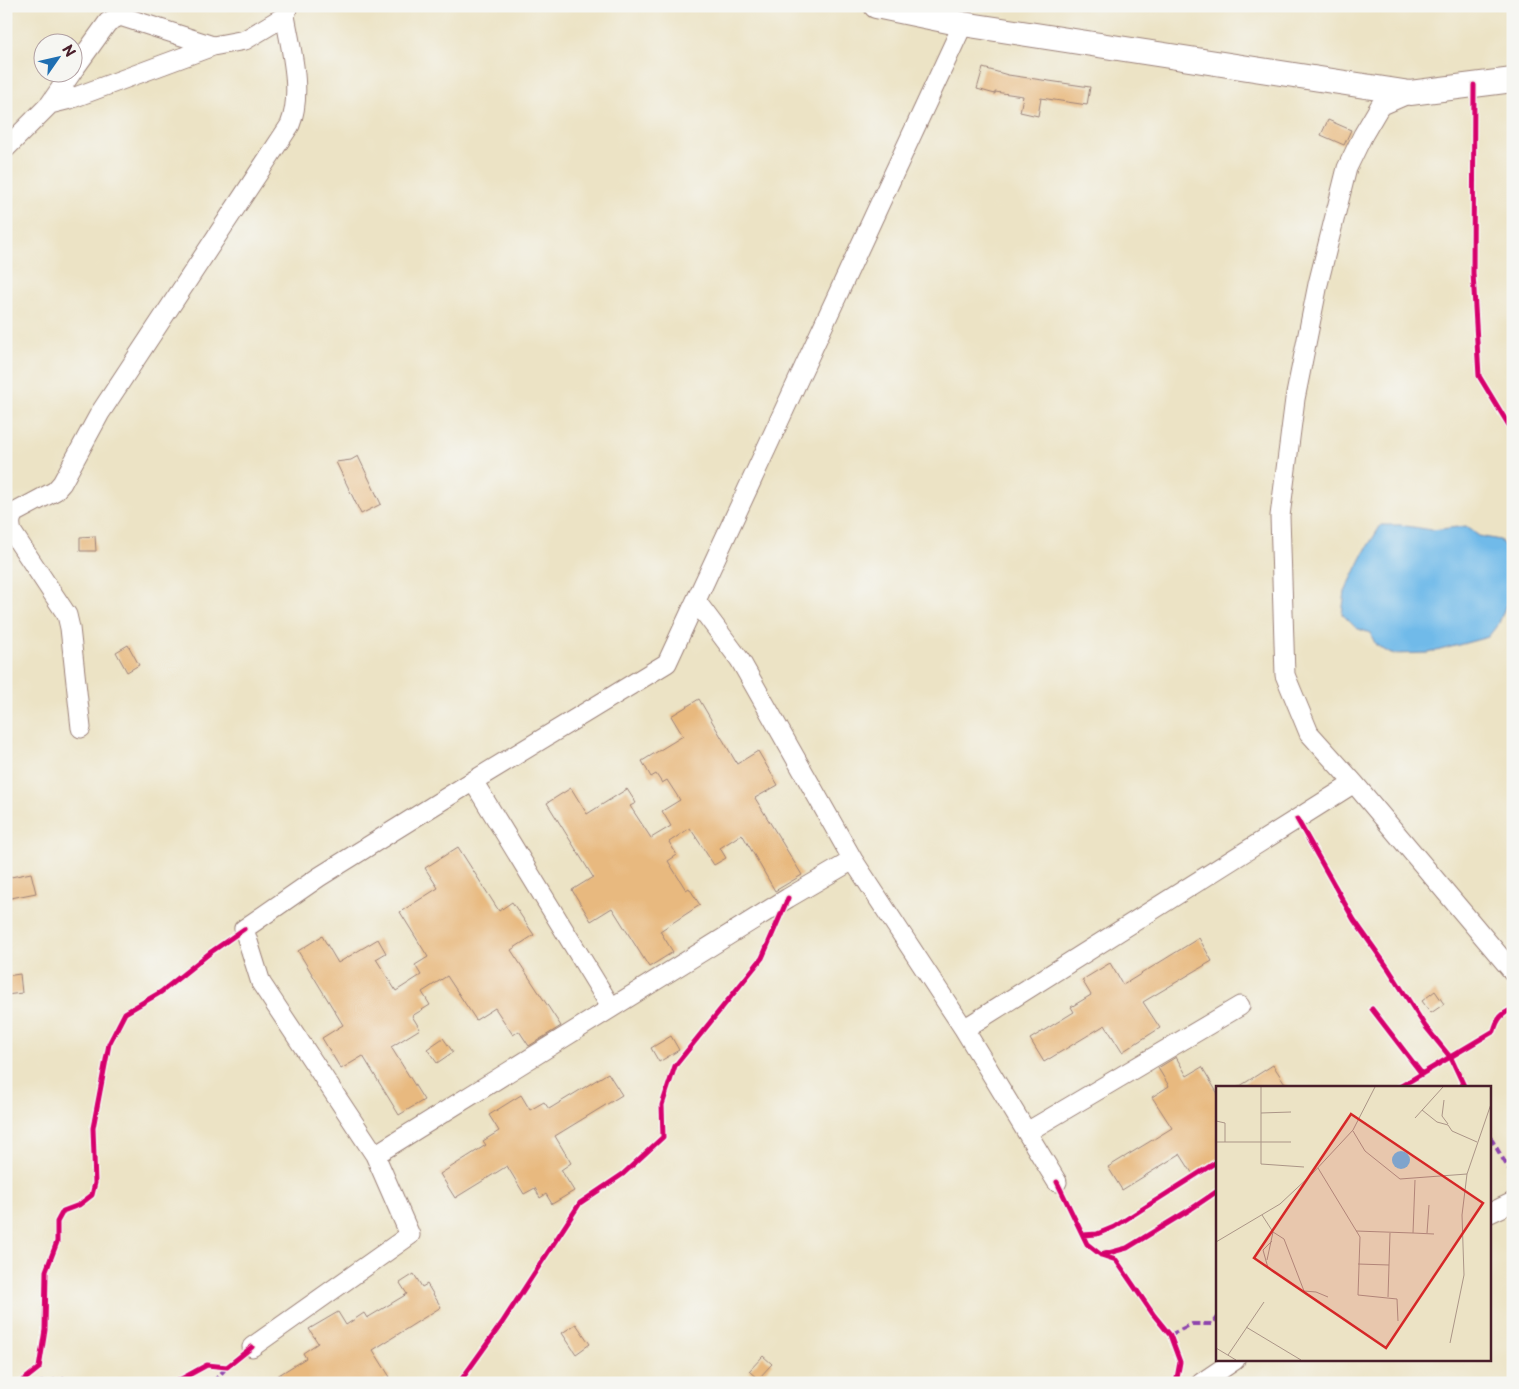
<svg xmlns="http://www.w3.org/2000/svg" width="1519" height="1389" viewBox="0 0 1519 1389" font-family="'Playpen Sans',sans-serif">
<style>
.water{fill:#70bae9;stroke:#5d6c8a}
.building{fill:#e8b97f}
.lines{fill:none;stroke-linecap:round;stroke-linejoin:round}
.minor-casing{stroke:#9b8178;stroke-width:21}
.major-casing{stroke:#9b8178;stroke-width:26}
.minor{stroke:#fff;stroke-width:19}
.major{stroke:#fff;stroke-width:24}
.quiet{stroke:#8e44ad;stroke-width:4;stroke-dasharray:8 4;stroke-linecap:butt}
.cycleway-casing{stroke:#f6f6f2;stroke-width:8}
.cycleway{stroke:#d6006c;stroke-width:5}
.inset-road{fill:none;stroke:#ab9587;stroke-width:1}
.view{fill:#d62828;fill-opacity:0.15;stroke:#d62828;stroke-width:2.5}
.inset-edge{fill:none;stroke:#4a1f2b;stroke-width:2.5}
</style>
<rect width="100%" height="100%" fill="#f6f6f2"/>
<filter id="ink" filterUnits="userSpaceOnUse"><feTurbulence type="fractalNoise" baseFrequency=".02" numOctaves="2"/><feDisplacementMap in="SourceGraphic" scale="10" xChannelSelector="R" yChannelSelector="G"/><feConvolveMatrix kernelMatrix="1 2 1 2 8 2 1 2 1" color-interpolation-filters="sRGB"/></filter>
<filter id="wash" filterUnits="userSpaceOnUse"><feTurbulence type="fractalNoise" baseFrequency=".0096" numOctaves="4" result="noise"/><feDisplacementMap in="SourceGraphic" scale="20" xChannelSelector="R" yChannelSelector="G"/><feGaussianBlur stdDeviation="1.12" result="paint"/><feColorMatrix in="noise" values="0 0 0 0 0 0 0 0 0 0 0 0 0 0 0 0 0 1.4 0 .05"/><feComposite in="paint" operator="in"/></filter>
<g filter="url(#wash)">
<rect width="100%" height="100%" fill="#ece3c5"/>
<path class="water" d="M1381,525H1400L1432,530L1466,526L1479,536L1500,540L1513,557V587L1499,623L1488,637L1429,653L1391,654L1376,645L1370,633L1356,628L1342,614L1345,592L1366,549Z"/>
<g id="blocks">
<path class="building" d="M983,68L1008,75L1090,87L1087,105L1041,98L1038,116L1020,112L1023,96L995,92V94L977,89Z
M1328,120L1351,130L1344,145L1321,135Z
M358,456L381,504L361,514L336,462L351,460Z
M95,536L96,551H80V537Z
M128,645L139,665L127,672L116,652Z
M699,699L737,764L758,751L778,785L755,798L802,875L775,891L742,834L720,848L726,858L714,865L690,828L669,842L677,855L668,861L686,890L689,888L700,905L660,931L673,952L649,967L612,908L591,921L572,890L593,877L547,803L571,788L587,814L627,789L636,803L630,806L651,838L671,826L662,811L680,800L667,780L662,783L656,774L651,777L642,761L683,736L671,716Z
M458,847L499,911L512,902L534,935L511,950L561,1026L529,1046L519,1031L513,1035L495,1008L476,1020L447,976L422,992L430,1005L412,1016L420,1029L391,1047L424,1100L399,1115L363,1056L341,1069L322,1038L343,1025L298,951L322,936L338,963L378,939L386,953L376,959L396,991L421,975L415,965L428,957L400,912L438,888L425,868Z
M31,873L36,893L6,899V878Z
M1199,938L1212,961L1143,1002L1160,1028L1122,1052L1105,1025L1044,1062L1030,1039L1074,1012L1071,1007L1091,995L1082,980L1110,963L1123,985Z
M20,974L22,993L6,995V976Z
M1435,991L1444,1004L1431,1013L1422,1001Z
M671,1036L679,1050L659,1062L651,1048Z
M443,1038L453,1052L437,1063L427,1049Z
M1176,1057L1187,1076L1202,1067L1218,1094V1165L1196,1179L1180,1154L1122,1190L1108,1167L1172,1128L1152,1097L1169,1086L1158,1068Z
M1273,1065L1288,1088H1237Z
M608,1073L622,1095L555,1136L571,1163L561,1170L574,1191L552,1204L546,1194L540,1198L535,1188L524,1194L507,1166L455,1198L440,1174L486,1145L483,1141L499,1131L489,1115L521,1095L530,1110L544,1102L549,1109Z
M414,1274L422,1287L427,1284L441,1307L373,1350L390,1377L380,1383H266L306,1358L303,1353L318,1343L309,1329L338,1312L346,1325L364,1313L367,1318L407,1294L400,1283Z
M576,1324L590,1344L576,1354L562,1333Z
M763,1356L772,1364L758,1379L749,1371Z"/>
</g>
</g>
<g filter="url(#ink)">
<use href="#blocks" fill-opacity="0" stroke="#9b8178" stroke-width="1"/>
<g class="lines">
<defs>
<path id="minor" d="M72,72L108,22L120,16L213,46
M1410,93L1380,106L1363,135L1347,168L1318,284L1295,399L1280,516L1285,675L1309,733L1354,783L1513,972
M50,104L70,99L213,46L245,40L285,16
M6,148L50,104L72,72
M696,601L740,660L853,860L964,1029L1354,783
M81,728L70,628L67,615L12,532C10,524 10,520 14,513L55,491L62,483L100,413L290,125C303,93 291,49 285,16L288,6
M473,781L611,1007
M964,1029L1057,1182
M1027,1132L1240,1006
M375,1155L788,898L853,860
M1490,1213L1513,1202
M252,1347L410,1235L375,1155L261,983L244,929L319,877L473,781L667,663L963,24
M1201,1383L1235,1360"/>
<path id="major" d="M876,6L963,24L1410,93L1513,80"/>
</defs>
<use href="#minor" class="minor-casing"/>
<use href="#major" class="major-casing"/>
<use href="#minor" class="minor"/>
<use href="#major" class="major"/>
<path class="quiet" d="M1490,1137L1513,1176
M1170,1335L1192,1324H1212L1218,1316
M39,1383L64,1379L92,1383
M215,1383V1380L227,1367"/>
<defs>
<path id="cycleway" d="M1474,85L1473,273L1479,376L1513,432
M1297,819L1354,920L1388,968L1425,1026L1451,1058L1465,1088
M1372,1009L1422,1074
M1398,1088L1494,1031C1497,1019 1502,1013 1513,1009
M1057,1182L1087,1244L1101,1255L1116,1260L1153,1314L1170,1335L1180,1362L1177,1378L1179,1383
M1083,1235L1097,1234L1114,1227L1218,1161
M1101,1255L1127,1248L1191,1209L1216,1192L1218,1193
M20,1383L39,1368L45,1330L46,1271L57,1242V1222L63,1211L79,1205L92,1195L95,1183L93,1128L109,1044L125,1013L161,992L211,952L244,929
M174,1383L207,1365L227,1367L252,1347
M459,1383L502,1323L580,1203L623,1174L663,1137L662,1105L675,1066L762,958L788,898"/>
</defs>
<use href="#cycleway" class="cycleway-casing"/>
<use href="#cycleway" class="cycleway"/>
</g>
</g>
<g transform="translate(1216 1086)">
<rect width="275" height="275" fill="#ece3c5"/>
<path d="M176 74a9 9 0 1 1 18 0a9 9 0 1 1-18 0Z" fill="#70bae9"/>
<path class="inset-road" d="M45,1V78L88,81M228,14L226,30L232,38M206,24L221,36L232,39L236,45L261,56M45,27L75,26M199,32L227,1M0,35L9,37V56M137,45L149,65L184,93L251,88L275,18M0,56H75M102,82L144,151L142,209L181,213L182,235M46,129L57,146L68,153L88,205L100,206L112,211M140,145L197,147L199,94M197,147L218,148M211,147L213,119M56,155L47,164L52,182L59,187M0,156L64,118L96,88L137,44L159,1M51,174L57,146M142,178L173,179M172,211L174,147M30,241L85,274M234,257L248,189L246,129L251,88M0,262L20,274M12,269L48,216"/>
<path class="view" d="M135,28L267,117L170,262L38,172Z"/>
<rect width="275" height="275" class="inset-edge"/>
</g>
<rect width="1519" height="1389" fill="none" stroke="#f6f6f2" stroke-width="25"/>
<g transform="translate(58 58) rotate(56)"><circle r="24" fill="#f6f6f2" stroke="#b1a0a2"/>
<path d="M0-4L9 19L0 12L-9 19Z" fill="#1f6fb2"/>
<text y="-8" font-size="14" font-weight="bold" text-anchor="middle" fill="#4a1f2b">N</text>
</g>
</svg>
